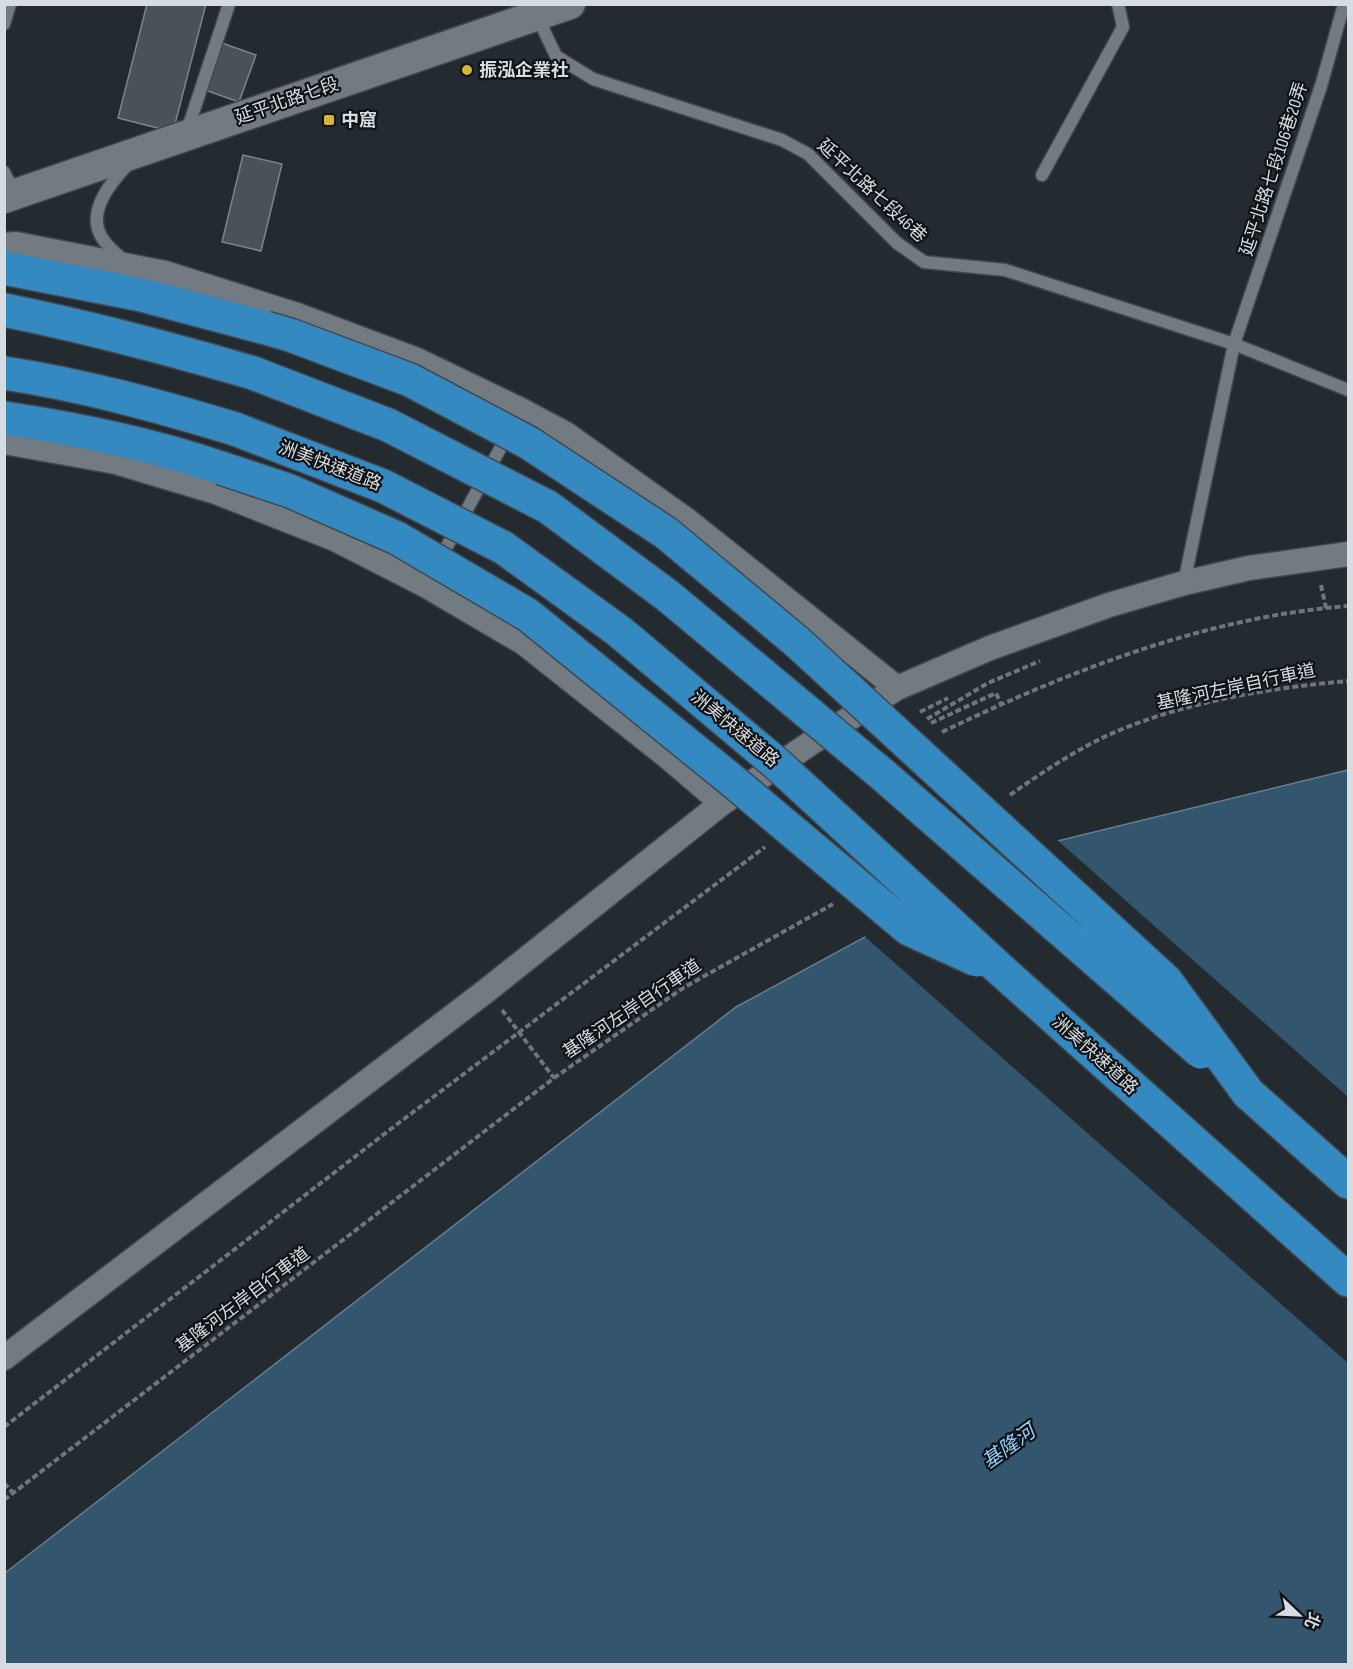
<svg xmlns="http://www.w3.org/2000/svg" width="1353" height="1669" viewBox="0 0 1353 1669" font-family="'Sofia Sans Condensed','Noto Sans TC',sans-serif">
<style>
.water{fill:#33556e;stroke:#647e90;stroke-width:1.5}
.pier{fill:#232b31}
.building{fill:#4a5259;stroke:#7b848b;stroke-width:1.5}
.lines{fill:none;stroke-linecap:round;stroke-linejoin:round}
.service-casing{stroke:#41474d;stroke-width:15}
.minor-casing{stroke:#41474d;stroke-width:27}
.tertiary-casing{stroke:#41474d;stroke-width:33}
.trunk-casing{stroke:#41474d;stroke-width:36}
.path{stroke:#6f767b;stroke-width:4;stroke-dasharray:6 3;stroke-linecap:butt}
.service{stroke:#727b82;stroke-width:12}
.minor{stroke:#727b82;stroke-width:24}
.tertiary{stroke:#727b82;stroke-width:30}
.trunk{stroke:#348ac0;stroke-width:33}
.trunk-bridge-casing{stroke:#41474d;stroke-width:36;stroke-linecap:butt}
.trunk-bridge{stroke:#348ac0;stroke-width:33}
.poi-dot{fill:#d8b434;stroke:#101316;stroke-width:2}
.labels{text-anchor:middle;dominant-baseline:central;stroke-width:4.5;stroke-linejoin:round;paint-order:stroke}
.poi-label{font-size:18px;font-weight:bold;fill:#d7dce0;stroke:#101316;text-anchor:start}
.street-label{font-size:18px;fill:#d7dce0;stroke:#101316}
.water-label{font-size:20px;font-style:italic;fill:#95d0fd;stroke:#101316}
</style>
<rect width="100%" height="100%" fill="#232b31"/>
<path class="water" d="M1348,770V1664H5V1573L736,1007L1029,848Z"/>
<path class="pier" d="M1056,839L1348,1097V1363L863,935L1028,846Z"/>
<path class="building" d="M147,4H206L173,132L118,118Z
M222,43L256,55L239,102L205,90Z
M243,155L282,164L261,251L222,242Z"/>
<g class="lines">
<defs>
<path id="service" d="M537,16L556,56L593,79L782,140L808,154L897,243L924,262L1005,270L1234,344L1348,390
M4,24L10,4
M187,131L229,4
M4,172L15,194
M1042,175L1123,27L1118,4
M126,262C119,256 111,250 105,242C83,215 110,183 129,163
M439,561L508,434
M1184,583L1234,344L1321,86L1344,4"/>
<path id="minor" d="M4,245L16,244L165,273L297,315L417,360L521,410L566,434L688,521L897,688
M4,442L116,462L216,492L335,539L425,585L524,643L668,757L722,803
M4,1358L486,991L722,803L811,743L897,688L990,648L1109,605L1184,583L1249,568L1348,554"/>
<path id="tertiary" d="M4,198L570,4"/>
<path id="trunk" d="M4,268L142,295L266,328
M4,310C89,327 171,349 253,373
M4,373C83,385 159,406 235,429
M4,418C78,429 151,444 221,468
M1002,971L1348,1280
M1248,1093L1348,1182"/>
</defs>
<use href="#service" class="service-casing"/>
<use href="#minor" class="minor-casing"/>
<use href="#tertiary" class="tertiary-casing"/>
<use href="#trunk" class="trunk-casing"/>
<path class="path" d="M1321,585L1326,608
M920,712L948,698
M927,719L988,683L1040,661
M931,723L996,693L1001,704
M942,732C1069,671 1206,617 1348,606
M1010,795C1040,774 1071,753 1104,737C1177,703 1268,688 1348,681
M502,1010L554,1078
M4,1427L400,1122L765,847
M4,1483L13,1493
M4,1500L554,1078L683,988L833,904"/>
<use href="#service" class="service"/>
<use href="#minor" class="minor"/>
<use href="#tertiary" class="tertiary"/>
<use href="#trunk" class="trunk"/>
<defs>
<path id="trunk-bridge" d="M266,328L290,335L410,380L529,443L666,533L796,641L1166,981L1248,1093
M253,373L388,425L548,507L668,596L883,775L1201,1052
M235,429L383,486L504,548L620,632L777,764L1002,971
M221,468L290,491L397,538L528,615L729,778L909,929L977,960"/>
</defs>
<use href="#trunk-bridge" class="trunk-bridge-casing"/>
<use href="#trunk-bridge" class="trunk-bridge"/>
</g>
<g class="poi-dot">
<circle cx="467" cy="70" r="6"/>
<rect x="323" y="114" width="12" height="12" rx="3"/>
</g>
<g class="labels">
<g class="poi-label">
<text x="479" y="70">振泓企業社</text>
<text x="341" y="120">中窟</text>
</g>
<g class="street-label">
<text transform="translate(287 101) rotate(-19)">延平北路七段</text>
<text transform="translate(1274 169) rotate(-72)">延平北路七段106巷20弄</text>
<text transform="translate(872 191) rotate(43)">延平北路七段46巷</text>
<text transform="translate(330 466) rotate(21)">洲美快速道路</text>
<text transform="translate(1236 687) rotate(-12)">基隆河左岸自行車道</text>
<text transform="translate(735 729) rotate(40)">洲美快速道路</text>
<text transform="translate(632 1009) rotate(-34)">基隆河左岸自行車道</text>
<text transform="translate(1095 1055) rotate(42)">洲美快速道路</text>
<text transform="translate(243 1300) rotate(-37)">基隆河左岸自行車道</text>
</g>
<g class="water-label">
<text transform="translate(1009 1447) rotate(-36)">基隆河</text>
</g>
</g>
<rect width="1353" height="1669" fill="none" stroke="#d7dce0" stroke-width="12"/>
<g transform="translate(1299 1615) rotate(113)" stroke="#101316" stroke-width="4.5" paint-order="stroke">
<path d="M0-4.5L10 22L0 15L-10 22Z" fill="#d7dce0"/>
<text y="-9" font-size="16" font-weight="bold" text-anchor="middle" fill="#d7dce0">北</text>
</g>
</svg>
